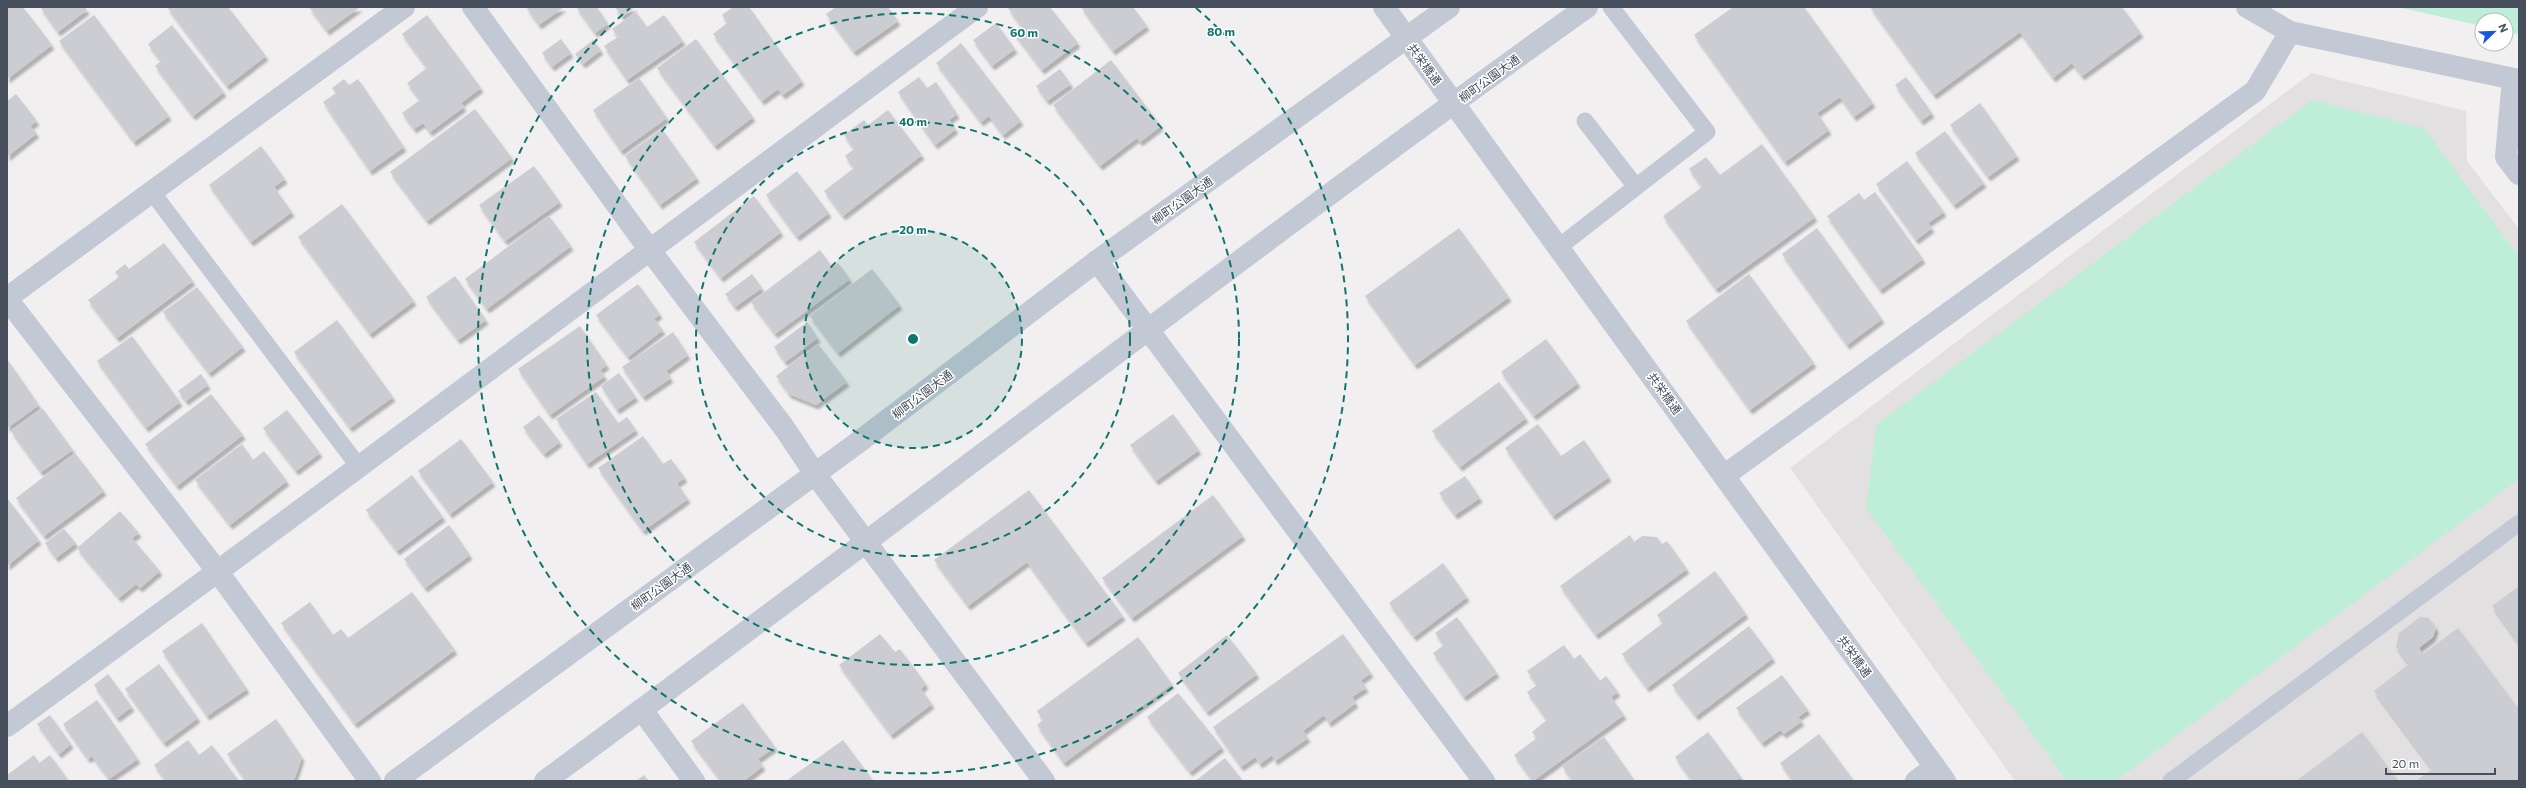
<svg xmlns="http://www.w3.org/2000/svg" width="2526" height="788" viewBox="0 0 2526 788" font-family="Commissioner,'Noto Sans JP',sans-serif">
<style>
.education{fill:#e2e0e1}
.green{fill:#beeed7}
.building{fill:#cccdd3;filter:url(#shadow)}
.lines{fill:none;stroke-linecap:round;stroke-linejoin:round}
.service{stroke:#c2c9d4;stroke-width:17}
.minor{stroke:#c2c9d4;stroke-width:22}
.tertiary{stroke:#c2c9d4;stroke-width:22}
.ring{fill:none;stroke:#0f766e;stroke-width:2;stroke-dasharray:7 5}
.labels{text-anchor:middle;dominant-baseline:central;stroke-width:3;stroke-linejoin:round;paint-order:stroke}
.street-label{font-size:12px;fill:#474f5c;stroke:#fff}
.centre{fill:#0f766e;stroke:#fff;stroke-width:2}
.ring-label{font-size:12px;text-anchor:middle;font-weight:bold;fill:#0f766e;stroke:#fff;stroke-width:3;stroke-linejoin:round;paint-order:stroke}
</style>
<defs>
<filter id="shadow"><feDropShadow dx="2.5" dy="4.5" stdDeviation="1" flood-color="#0004"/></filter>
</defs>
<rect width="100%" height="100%" fill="#f1efef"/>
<path class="education" d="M2311,73L2466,111L2467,161L2519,229V781H2015L1790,468Z"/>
<path class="green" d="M2397,7H2519V34L2506,32V20H2482V26Z
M2312,100L2424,128L2519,257V479L2116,781H2067L1866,508L1876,425Z"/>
<path class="building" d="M9,7H23L52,45L7,79V9Z
M40,7H85L87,10L58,32Z
M167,7H228L266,56L227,86Z
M309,7H360L327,31Z
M526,7H564L539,25Z
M576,7H597L608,24L595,33Z
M615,7H635L622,17Z
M733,7H749L802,81L783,95L778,89L762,101L713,34L727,23L722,15Z
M836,7H888L898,21L854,52L826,14Z
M1010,7H1050L1078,43L1042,70L1014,33L1022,27L1008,8Z
M1081,7H1133L1147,26L1113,51Z
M1733,7H1804L1873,103L1854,117L1840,97L1817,113L1829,130L1785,162L1694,35Z
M1870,7H2122L2141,33L2082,76L2072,63L2053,78L2020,32L1934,95Z
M636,12L647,27L664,15L683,41L627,80L604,46L618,37L612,29Z
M94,15L169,116L134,142L59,41Z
M427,15L481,88L461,103L464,107L430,132L423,123L414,129L402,113L420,100L407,83L427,68L402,34Z
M996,23L1015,49L992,66L973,40Z
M172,25L224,92L193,116L155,66L161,61L148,44Z
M561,39L571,53L552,67L542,53Z
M696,39L753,117L715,146L657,68Z
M593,40L601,50L583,64L575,54Z
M961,43L1021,121L1003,135L989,116L981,122L936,63Z
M1111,60L1161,126L1140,142L1137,138L1100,166L1053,105Z
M1060,69L1071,84L1047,101L1036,86Z
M919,77L927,88L936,82L957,114L949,120L956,129L935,145L898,92Z
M1906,77L1932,113L1921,121L1895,85Z
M639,78L667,118L621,151L593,110Z
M344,79L349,85L358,79L404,147L370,171L323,102L336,93L332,88Z
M16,94L37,121L30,126L37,133L7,157V101Z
M1980,103L2017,156L1988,177L1950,125Z
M475,109L512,158L427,221L390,172Z
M888,110L922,155L843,216L824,191L854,168L845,156L854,149L844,135L864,120L868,125Z
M662,129L697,178L660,205L625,156Z
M1945,131L1984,183L1954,205L1915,153Z
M1762,144L1815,217L1716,289L1663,216L1702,187L1689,169L1706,157L1720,175Z
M261,146L285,179L274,187L292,212L251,242L209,185Z
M1907,161L1944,212L1928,223L1932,228L1916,240L1876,184Z
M534,166L560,202L505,241L479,205Z
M797,171L829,213L797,237L766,195Z
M1875,192L1923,259L1880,290L1827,216L1859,193L1864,200Z
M754,196L781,232L721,278L694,242Z
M342,204L414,301L370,334L298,237Z
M549,216L571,246L487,309L465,279Z
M1459,228L1509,297L1415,365L1365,296Z
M1817,228L1882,319L1847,345L1782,254Z
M164,243L193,281L117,338L88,300L119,277L115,272L125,264L129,269Z
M820,250L832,267L838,263L850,279L775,334L751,302Z
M872,269L900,305L838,353L810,316Z
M752,274L762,288L735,307L725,294Z
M1749,274L1814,363L1750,410L1686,321Z
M455,276L486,320L458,340L426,297Z
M638,284L660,314L654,319L663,330L628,357L596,315Z
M197,287L243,347L209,373L163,312Z
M337,320L393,397L350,428L294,352Z
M807,322L818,338L785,362L774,347Z
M580,326L607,365L600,370L605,376L550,415L518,369Z
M673,332L688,355L666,371L671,378L643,397L622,367Z
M132,336L180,402L146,428L97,361Z
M1546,339L1578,383L1534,416L1501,372Z
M818,344L847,382L816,405L789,394L776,376Z
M7,359L39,405L7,428Z
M619,373L636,397L617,410L601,386Z
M201,374L208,385L186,401L178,391Z
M1499,382L1526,418L1460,467L1432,431Z
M596,392L618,423L627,417L636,430L587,464L556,419Z
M211,394L243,435L177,486L145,444Z
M42,408L73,450L41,472L11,431Z
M287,410L320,453L296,471L263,428Z
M1173,414L1199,450L1156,481L1130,445Z
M539,415L560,442L544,454L523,427Z
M1538,424L1561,456L1584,440L1609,477L1553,516L1505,448Z
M643,436L663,464L671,459L685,478L677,483L688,499L643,531L598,468Z
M461,439L493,482L450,514L418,471Z
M242,444L253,460L264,451L287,481L230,525L195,480Z
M75,453L104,491L44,536L16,498Z
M412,475L443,517L397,551L366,510Z
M1465,476L1480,498L1455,515L1439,493Z
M1029,490L1123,616L1086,643L1027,562L968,606L934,560Z
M1213,495L1243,536L1132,618L1102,578Z
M7,498L39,540L7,566Z
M120,511L139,533L132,538L160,571L140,588L136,584L119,598L77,548Z
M449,525L470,555L425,588L404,559Z
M64,529L76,543L56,558L45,543Z
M1630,535L1634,542L1642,536L1657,537L1662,544L1667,541L1687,569L1596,635L1560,586Z
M1443,563L1467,597L1414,637L1389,603Z
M1715,571L1746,614L1647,688L1622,654L1663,623L1657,615Z
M2519,586V644L2492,606Z
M412,592L455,650L355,724L281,623L310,602L333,635L341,629L348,638Z
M1457,617L1497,673L1464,697L1433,653L1444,645L1435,633Z
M2420,617L2429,618L2436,628L2433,637L2419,648L2423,654L2458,628L2517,707L2519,705V781H2416L2432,769L2374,691L2409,664L2396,647L2399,633Z
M202,623L247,689L207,716L162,651Z
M1749,626L1773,658L1696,716L1672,685Z
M880,634L895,652L900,649L926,684L921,689L932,704L891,735L839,665Z
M1343,634L1371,673L1361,680L1366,688L1352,697L1356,703L1329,723L1324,715L1303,731L1308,738L1275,761L1272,755L1260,764L1255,757L1241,767L1213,727Z
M1227,635L1257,674L1207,712L1178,673Z
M1138,637L1172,684L1064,763L1037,725L1043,720L1037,711Z
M1564,645L1574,659L1580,654L1600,681L1606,676L1618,692L1611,697L1624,715L1533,781L1514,755L1537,738L1532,732L1547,720L1527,692L1537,685L1527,671Z
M159,664L198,718L164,743L125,689Z
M108,674L132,707L117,718L94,685Z
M1782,675L1808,710L1798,717L1802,721L1784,734L1780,730L1762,743L1736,708Z
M1178,693L1222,747L1190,772L1147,717Z
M97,700L138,759L109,779L92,756L88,759L63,724Z
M743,703L775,747L758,759L763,766L744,781H721L691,741Z
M50,715L71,744L59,754L37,724Z
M276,719L302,757L295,778L292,781H246L227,754Z
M1708,732L1741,777L1735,781H1692L1675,757Z
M2362,732L2398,781H2296Z
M1819,734L1852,778L1848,781H1793L1780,763Z
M1604,737L1635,781H1573L1562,766Z
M188,740L199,755L212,745L239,781H166L154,765Z
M843,740L872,779L869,781H786Z
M34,755L39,763L50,755L69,781H7V775Z
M1225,758L1243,781H1195Z
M644,775L649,781H636Z"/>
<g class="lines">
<path class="service" d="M1585,121L1636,187L1707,132L1611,7
M152,192L359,467
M1559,247L1636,187
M2171,781L2519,523"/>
<path class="minor" d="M473,7L649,249L785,429L815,474L1044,781
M2247,7L2290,32L2519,80
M2513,79L2506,157L2519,174
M1097,261L1484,781
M7,298L404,7
M7,299L218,572L370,781
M1725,475L2255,91L2290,32
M642,710L694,781
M7,726C333,489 653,246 977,7
M1916,781L1935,767"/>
<path class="tertiary" d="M1384,7L1945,781
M395,781L860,441L1097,261L1449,7
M545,781C894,525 1235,258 1587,7"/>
</g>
<circle cx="913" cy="339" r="109" fill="#0f766e" fill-opacity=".12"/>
<g class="ring">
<circle cx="913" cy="339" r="109"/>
<circle cx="913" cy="339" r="217"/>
<circle cx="913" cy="339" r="326"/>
<path d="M1196 8A435 435 0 1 1 630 8"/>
</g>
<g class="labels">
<g class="street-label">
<text transform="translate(1425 64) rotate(54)">共栄橋通</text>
<text transform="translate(1489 78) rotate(-36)">柳町公園大通</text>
<text transform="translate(1182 200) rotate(-36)">柳町公園大通</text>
<text transform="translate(1665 393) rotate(54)">共栄橋通</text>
<text transform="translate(922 394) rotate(-37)">柳町公園大通</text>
<text transform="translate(661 586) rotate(-36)">柳町公園大通</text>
<text transform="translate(1855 656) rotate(54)">共栄橋通</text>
</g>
</g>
<circle cx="913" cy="339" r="6" class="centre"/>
<g class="ring-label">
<text x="1221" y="36">80 m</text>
<text x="1024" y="37">60 m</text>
<text x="913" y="126">40 m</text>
<text x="913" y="234">20 m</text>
</g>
<rect width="2526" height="788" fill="none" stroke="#474f5c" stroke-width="16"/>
<g transform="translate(2494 32) rotate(67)"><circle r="19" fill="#ffffff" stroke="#b5b9be"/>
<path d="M0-3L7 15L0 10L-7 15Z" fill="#1b56df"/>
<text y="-6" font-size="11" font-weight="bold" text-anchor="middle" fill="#474f5c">N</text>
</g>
<path d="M2386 768v6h109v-6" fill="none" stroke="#474f5c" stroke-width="2"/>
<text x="2392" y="768" font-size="12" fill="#474f5c" stroke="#ffffff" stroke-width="3" paint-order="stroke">20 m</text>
</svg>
